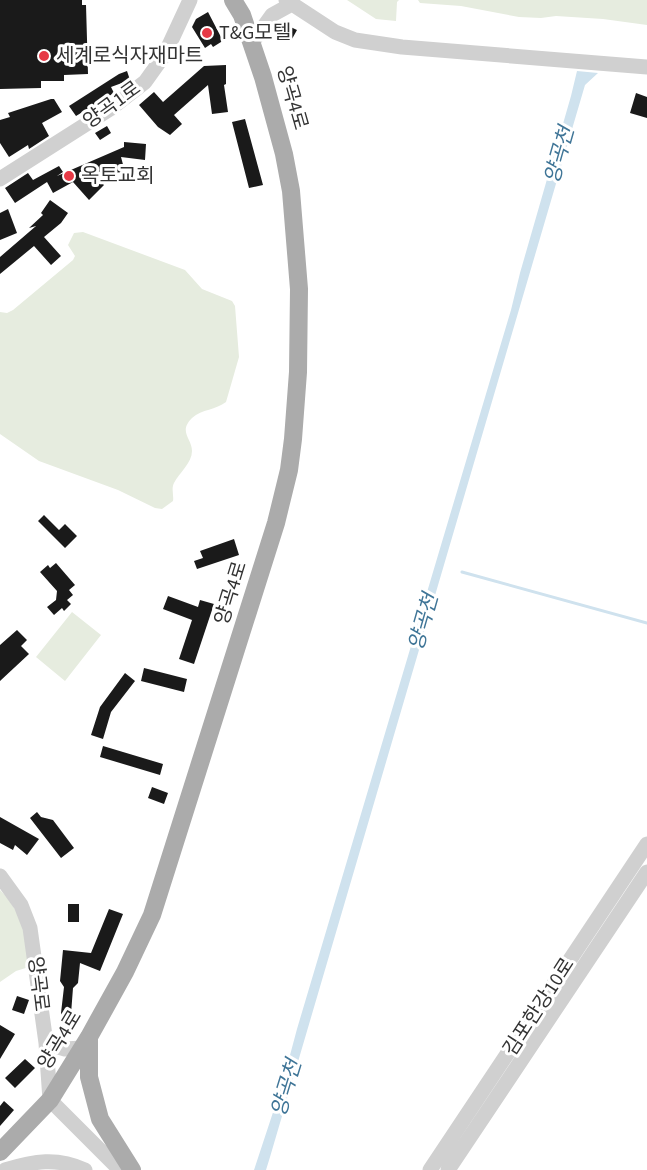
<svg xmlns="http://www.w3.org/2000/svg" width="647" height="1170" viewBox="0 0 647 1170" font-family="'Source Sans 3','Noto Sans KR',sans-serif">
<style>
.green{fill:#e6ecdf}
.water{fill:#cfe2ee}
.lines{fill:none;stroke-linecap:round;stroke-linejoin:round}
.stream{stroke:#cfe2ee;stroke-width:3}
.building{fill:#1a1a1a}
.minor{stroke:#d0d0d0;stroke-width:15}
.major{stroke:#ababab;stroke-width:18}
.poi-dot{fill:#e63946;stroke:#fff;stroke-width:2}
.labels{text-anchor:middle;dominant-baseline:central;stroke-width:6;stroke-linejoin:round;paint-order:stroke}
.poi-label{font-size:20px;fill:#333;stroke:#fff;text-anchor:start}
.street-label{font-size:20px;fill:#333;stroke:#fff}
.water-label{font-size:21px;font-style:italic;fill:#3f7597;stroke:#fff}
</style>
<rect width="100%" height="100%" fill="#fff"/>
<path class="green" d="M347,0H399L397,2L396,21L376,19Z
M418,0H647V25L603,19L556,16L541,18L519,17L461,6L420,3Z
M83,232L185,270L202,289L232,301L235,306L239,357L226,402C216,410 202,409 192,418C178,432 192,438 192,451C192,463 179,473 174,483C171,489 174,495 173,501L162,509L155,508L118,490L39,461L0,434V312L7,313L13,310L73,260L75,256L68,245L74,233Z
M72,612L101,635L65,681L36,657Z
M0,890C23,913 26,936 29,967L16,971L0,982Z"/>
<path class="water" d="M577,71L598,73L585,85L270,1157L266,1170H254L282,1085L297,1029L511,310L520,273L571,96Z"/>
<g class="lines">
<path class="stream" d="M462,572L647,623"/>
</g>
<path class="building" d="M0,0H82V5H86L88,74L64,75V81H41V88L0,89Z
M208,12L222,39L221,42L213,47L211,44L205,48L192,27L196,19Z
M282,23L297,30L292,39L278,31Z
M226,65V84L224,85L228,112L212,114L208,85L174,115L182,124L170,135L158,127L139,105L154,92L163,102L204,66Z
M127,71L130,80L111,87L114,93L76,116L69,106L119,74Z
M636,93L647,97V118L630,113Z
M51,99H54L62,112L42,123L49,136L29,149L28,145L9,157L0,143V120L10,117L8,113Z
M245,119L263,185L249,188L232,122Z
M107,126L111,133L100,140L95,133Z
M124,142L146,144L145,160L121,157L125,172L94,174L104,185L89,200L73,182L53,193L47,182L15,203L5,188L28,173L33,180L59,166L63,172L57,176L124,147Z
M50,200L68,213L61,223L44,237L61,256L51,265L34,246L0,274V257L36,226L29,228L43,215L41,213Z
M8,209L17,233L0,240V213Z
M44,515L59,530L65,524L77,536L65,548L38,521Z
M234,539L239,555L197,569L194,561L203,558L200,551Z
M56,563L75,585L69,590L73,595L67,600L71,604L64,611L62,608L54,615L47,607L56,600L57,591L40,572L48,565L50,568Z
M168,596L198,607L200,600L214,604L194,664L179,659L192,620L163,609Z
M17,630L27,640L21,646L29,654L0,681V645Z
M144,668L187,679L184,692L141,681Z
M125,673L135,681L111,712L103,739L91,735L100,707Z
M103,746L163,764L160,775L100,757Z
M152,787L168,793L164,804L148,798Z
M37,812L41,817L53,820L74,848L61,858L30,818Z
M0,817L39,839L27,855L15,845L13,850L0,843Z
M68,904H79V922H68Z
M109,909L123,914L100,971L80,963L78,983L73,988L71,1014L65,1024L61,1013L64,987L60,981L63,950L91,953Z
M17,996L29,1000L24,1014L12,1010Z
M0,1025L15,1034L0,1059Z
M25,1059L35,1068L15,1088L5,1078Z
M4,1101L14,1110L0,1126V1106Z"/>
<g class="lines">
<path class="minor" d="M286,0L335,32L355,40L402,47L647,67
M252,43L272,15L292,4
M0,179L110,109L145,82L165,54L190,0
M0,876L21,905L30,928L46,1043L50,1100L120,1170
M46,1043L65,1049L82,1048
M5,1170C34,1161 57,1157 85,1170
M430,1170L647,844
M448,1170L647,872"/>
<path class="major" d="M89,1037V1077L100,1119L132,1170
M0,1152L50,1100L89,1037L125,972L152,915L276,523L289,470L293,439L298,372L299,289L291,191L284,154L263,77L242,15L233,0"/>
</g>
<g class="poi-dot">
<circle cx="207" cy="33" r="6"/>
<circle cx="44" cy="56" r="6"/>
<circle cx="69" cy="176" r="6"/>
</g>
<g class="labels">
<g class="poi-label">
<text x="219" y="33">T&amp;G모텔</text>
<text x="56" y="56">세계로식자재마트</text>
<text x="81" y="176">옥토교회</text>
</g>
<g class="street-label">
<text transform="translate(292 98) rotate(74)">양곡4로</text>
<text transform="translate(112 105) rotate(-36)">양곡1로</text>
<text transform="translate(231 593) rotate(-73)">양곡4로</text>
<text transform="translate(38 984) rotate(83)">양곡로</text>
<text transform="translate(539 1007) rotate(-57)">김포한강10로</text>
<text transform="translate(60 1040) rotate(-59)">양곡4로</text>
</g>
<g class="water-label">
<text transform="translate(559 155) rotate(-74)">양곡천</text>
<text transform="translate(423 622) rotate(-74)">양곡천</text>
<text transform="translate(286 1088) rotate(-73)">양곡천</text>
</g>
</g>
</svg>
